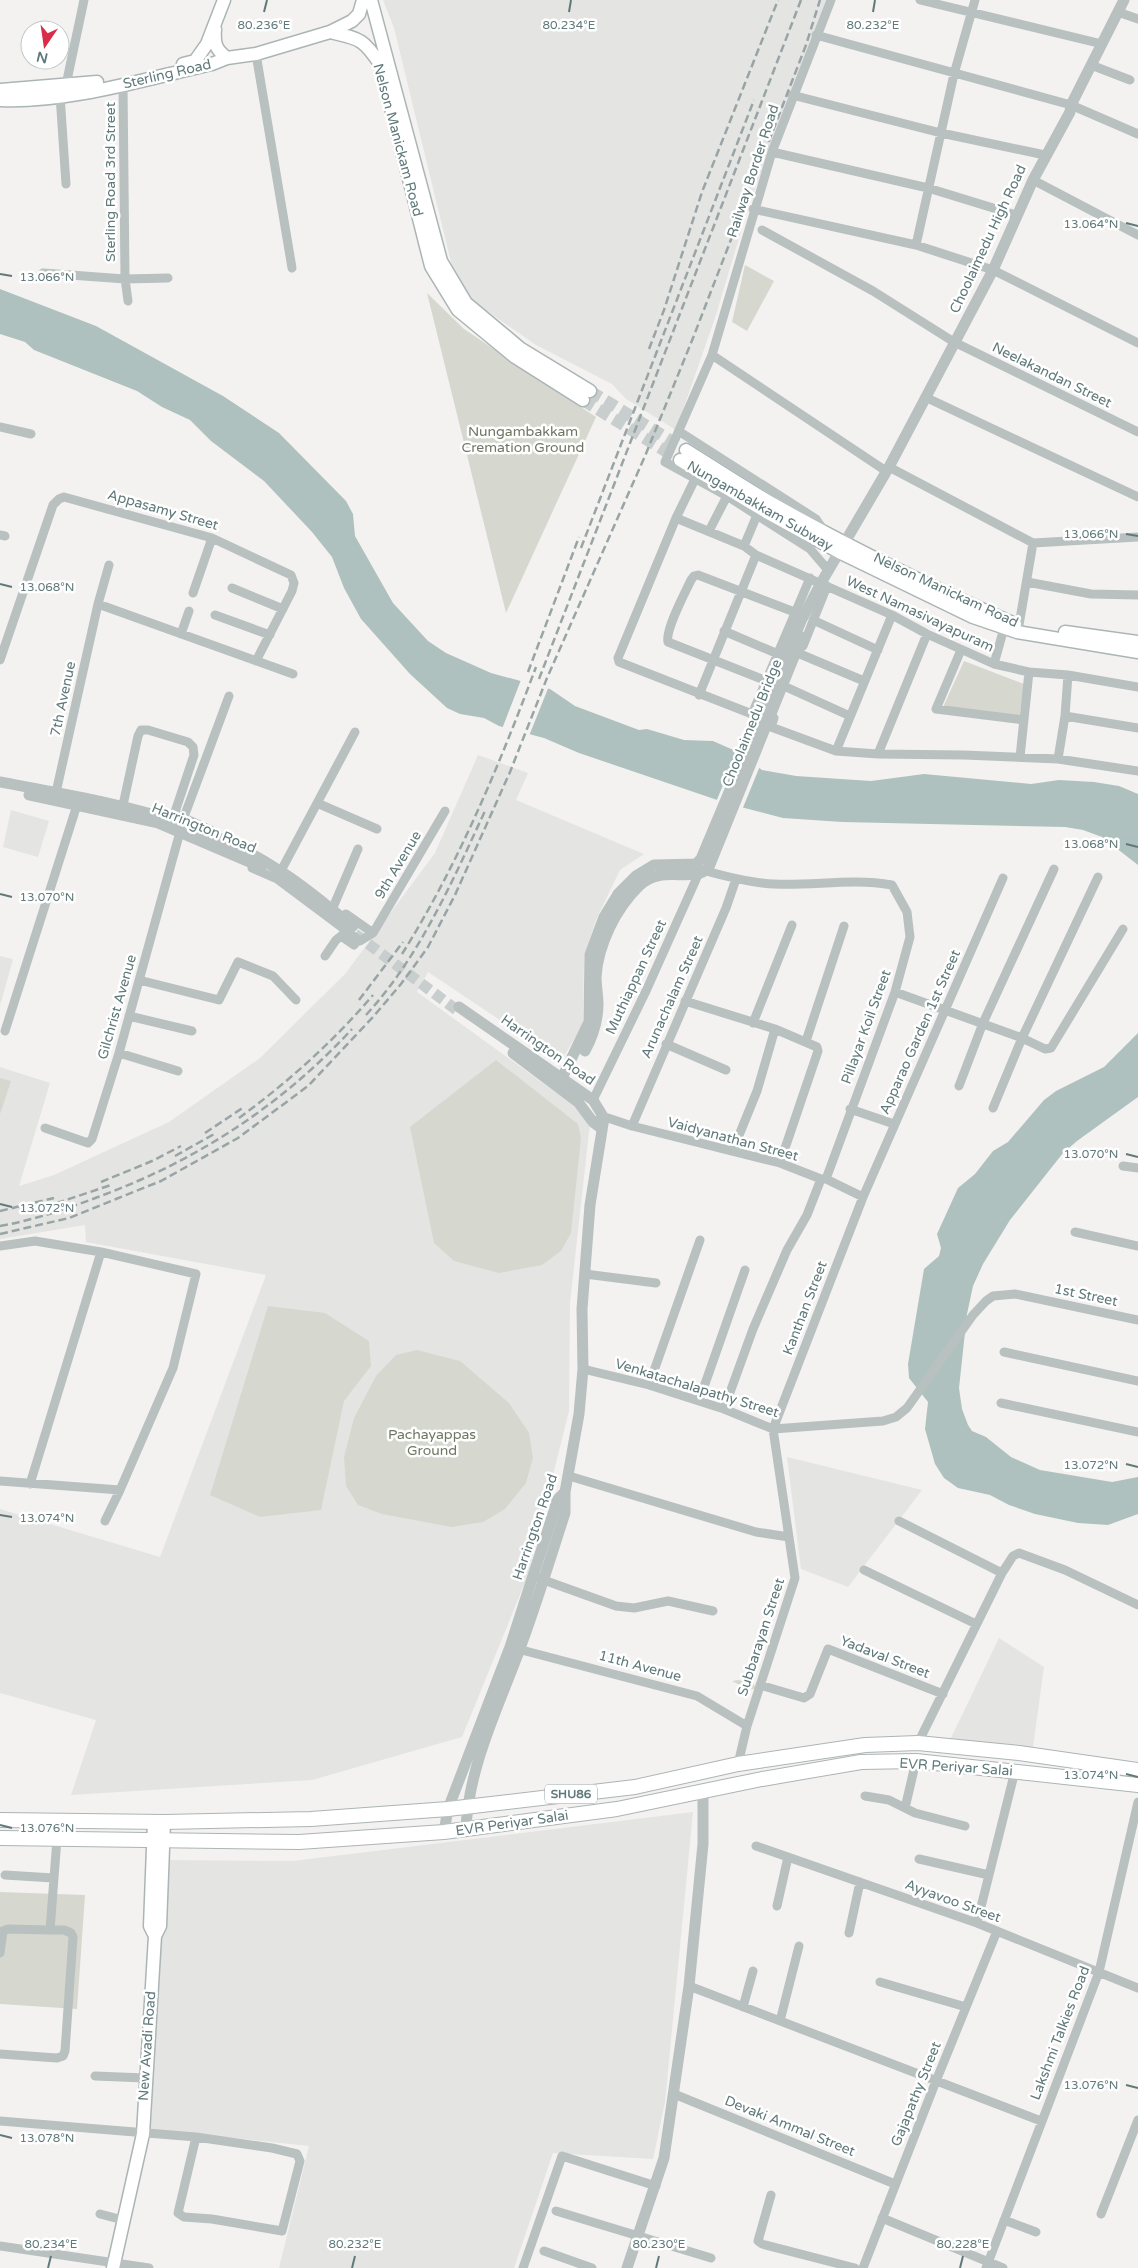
<svg xmlns="http://www.w3.org/2000/svg" width="1138" height="2268" viewBox="0 0 1138 2268" font-family="'Varela Round',sans-serif">
<style>
.built{fill:#e4e4e3}
.green{fill:#d6d8cf}
.water{fill:#afc1bf}
.pier{fill:#f4f2f0}
.lines{fill:none;stroke-linecap:round;stroke-linejoin:round}
.tertiary-tunnel{stroke:#c8cecd;stroke-width:11;stroke-dasharray:11 5.5;stroke-linecap:butt}
.secondary-tunnel{stroke:#c8cecd;stroke-width:12;stroke-dasharray:12 6;stroke-linecap:butt}
.secondary-casing{stroke:#abb5b5;stroke-width:15}
.primary-casing{stroke:#acb4b5;stroke-width:16}
.minor{stroke:#b8c0c0;stroke-width:9}
.tertiary{stroke:#b8c0c0;stroke-width:11}
.secondary{stroke:#fff;stroke-width:12}
.primary{stroke:#fff;stroke-width:14}
.rail{stroke:#98a4a5;stroke-width:2.5;stroke-dasharray:8 4;stroke-linecap:butt}
.ticks{fill:none;stroke:#60797a;stroke-width:2}
.labels{text-anchor:middle;dominant-baseline:central;stroke-width:5;stroke-linejoin:round;paint-order:stroke}
.shield{fill:#fff;stroke:#90a1a2;stroke-width:1}
.shield-label{font-size:12px;font-weight:bold;fill:#60797a}
.street-label{font-size:14px;fill:#60797a;stroke:#fff}
.park-label{font-size:14px;fill:#6f7763;stroke:#fff}
.ticks-label{font-size:12px;text-anchor:middle;fill:#60797a;stroke:#fff;stroke-width:5;stroke-linejoin:round;paint-order:stroke}
</style>
<rect width="100%" height="100%" fill="#f4f2f0"/>
<path class="built" d="M383,0H826L748,208L716,315L676,430L626,399L612,384L536,345L470,299L452,266L394,28Z
M478,755L528,773L516,800L644,854L620,870L596,920L584,958L583,1025L561,1061L428,972L417,992L572,1104L590,1123L570,1303L569,1411L528,1575L462,1737L312,1780L71,1795L96,1720L0,1693V1509L160,1557L266,1275L86,1242L85,1225L0,1239V1067L50,1083L19,1186L54,1175L169,1122L260,1058L345,974L435,853Z
M11,810L49,821L38,857L3,847Z
M0,956L13,959L0,1006Z
M787,1457L922,1490L848,1587L801,1569Z
M999,1638L1044,1667L1033,1747L950,1740Z
M693,1812L665,2102L653,2159L553,2153L514,2268H279L309,2146L147,2129L167,1860L293,1861Z"/>
<path class="green" d="M745,265L774,281L747,331L732,322Z
M427,293L464,329L596,417L506,613Z
M964,661L1024,684L1019,719L943,707Z
M496,1060L578,1124L581,1138L571,1233L561,1251L542,1265L499,1273L454,1261L434,1243L410,1127Z
M0,1078L11,1081L0,1114Z
M268,1306L325,1313L369,1341L371,1366L344,1401L321,1510L260,1517L210,1495Z
M417,1350L460,1361L509,1403L529,1433L533,1458L526,1483L505,1509L483,1522L451,1527L382,1514L358,1505L346,1486L344,1457L354,1418L376,1376L396,1355Z
M738,1680L753,1683L757,1690L744,1687L732,1681Z
M0,1892L85,1895L77,2009L0,2004Z"/>
<path class="water" d="M0,289L96,326L223,396L279,433L346,501L353,514L355,536L393,603L428,641L446,653L491,673L550,689L575,706L639,730L647,729L684,740L713,741L738,752L762,770L796,776L871,781L924,774L1031,784L1059,780L1094,782L1119,786L1138,794V865L1102,837L1083,830L1065,827L842,822L783,818L729,804L579,753L544,738L499,726L484,718L460,714L447,708L410,674L361,619L344,588L332,557L312,532L264,481L211,441L190,420L162,407L137,391L34,350L25,342L0,334Z
M1138,1033V1097L1077,1141L1063,1153L1010,1220L983,1264L973,1286L967,1314L959,1388L962,1409L968,1425L972,1431L986,1437L1011,1457L1040,1470L1112,1482L1138,1477V1514L1108,1525L1078,1523L1035,1514L1009,1505L990,1495L958,1488L944,1478L935,1464L925,1429L928,1402L909,1378L908,1364L924,1269L939,1256L941,1248L937,1234L958,1188L975,1174L993,1151L1008,1142L1044,1100L1056,1091L1104,1067Z"/>
<path class="pier" d="M521,680L549,686L529,736L502,729Z
M738,749L760,766L742,810L716,802Z"/>
<g class="lines">
<path class="tertiary-tunnel" d="M355,934L458,1011"/>
<path class="secondary-tunnel" d="M590,391L686,450
M583,400L680,460"/>
<defs>
<path id="secondary" d="M371,0L441,261L466,303L521,349L590,391
M215,29C214,43 215,49 227,58
M330,32C359,39 363,38 380,64L431,266L458,310L515,357L583,400
M183,64L195,61L207,44L224,0
M0,90L97,82
M0,100C69,103 145,79 212,64L227,58L256,54L330,32L352,21L359,14L363,0
M686,450C715,468 744,487 773,504C851,548 933,588 1015,624
M680,460L768,513L839,552L973,617L1017,632L1138,652
M1065,632L1138,642
M154,1822L150,1926L155,1936
M113,2268L143,2134L155,1936L160,1926L164,1822"/>
<path id="primary" d="M0,1820L164,1822L311,1819L448,1809L635,1787L738,1764L865,1745L918,1743L1019,1753L1138,1770
M0,1838L299,1842L444,1832L617,1809L762,1779L861,1762L916,1761L1138,1785"/>
</defs>
<use href="#secondary" class="secondary-casing"/>
<use href="#primary" class="primary-casing"/>
<path class="minor" d="M920,0L1102,44
M1118,12L1138,19
M816,35L1071,105L1138,134
M256,54L292,268
M1091,65L1130,80
M123,84L125,279L128,301
M66,85L84,0
M60,95L66,184
M792,95L941,133L1045,155
M772,152L928,188L1016,215
M1033,180L1138,235
M753,209L916,245L993,270L1138,343
M762,230L873,291L954,342L1138,432
M916,245L954,74L975,0
M43,273L125,279L168,278
M712,355L886,471
M925,397L1138,497
M0,427L31,434
M680,432L816,519L825,532
M889,467L1033,543L1138,537
M695,479L676,518L618,658L619,662L752,714L810,578
M676,518L744,546L756,555L892,615L927,634L994,664L1029,672L1068,675L1138,687
M709,531L727,496
M0,535L5,536
M744,546L757,515
M828,570L810,549L727,496L665,462L712,355L772,152L831,0
M1027,582L1091,594L1138,595
M232,588L283,609
M193,593L212,538
M98,604L293,674
M215,615L270,635
M813,620L878,650
M1019,625L1033,543
M724,631L778,654
M181,634L189,611
M803,646L827,586
M961,650L936,709L1024,720
M800,654L864,681
M0,660L53,505L59,499L64,497L212,538L291,575L294,583L292,591L256,661
M994,664L1004,628
M767,681L668,642C665,630 685,593 691,580L694,576L698,575L797,613
M786,687L850,716
M699,695L756,555
M1065,716L1138,728
M774,718L771,727L836,751L878,754L964,755L1058,759L1138,771
M836,751L892,615
M878,754L927,634
M1020,757L1029,672
M1058,759L1065,716L1068,675
M55,797L98,604L109,565
M317,803L377,829
M123,805L138,736L141,730H148L188,742L193,747L194,755L174,815
M164,817L178,815L213,831
M184,817L229,696
M283,867L355,732
M252,868L277,879L360,941L373,933L346,914
M706,871C728,877 751,883 774,884C814,886 851,878 892,885L907,912L910,937L895,992L826,1179
M334,905L358,849
M373,933L445,811
M341,936L354,945L358,940
M325,956L336,940L346,932
M139,980L219,1000L238,962L273,976L296,1000
M895,992L1022,1038L1045,1049L1051,1048L1123,929
M685,1001L775,1029L817,1047L818,1051L780,1163
M129,1016L192,1031
M753,1023L792,925
M5,1031L77,805
M806,1041L844,926
M666,1044L726,1070
M119,1053L178,1071
M959,1086L983,1023L1054,869
M593,1100L646,991L698,875L697,869
M993,1108L1022,1038L1098,877
M850,1109L894,1124
M598,1120L608,1118L632,1126L780,1163L821,1179H826L863,1197
M632,1126L726,908L736,879
M45,1128L88,1143L92,1139L119,1053L180,832
M733,1150L757,1091L775,1029
M1123,1166L1138,1168
M1075,1232L1138,1246
M0,1246L35,1241L101,1252L196,1274L173,1368L120,1490L0,1481
M585,1274L656,1283
M1004,1352L1138,1381
M583,1369L649,1385L724,1409L773,1429L883,1421L896,1417L907,1408L973,1315L986,1301L993,1296L1015,1294L1138,1320
M649,1385L700,1240
M699,1401L745,1270
M1001,1403L1138,1432
M724,1409L753,1329L787,1250L807,1215L821,1179
M569,1476L756,1532L789,1537
M30,1484L101,1252
M105,1521L120,1490
M899,1521L1002,1573
M864,1570L976,1624
M538,1578L616,1606L634,1608L668,1601L713,1611
M514,1648L697,1696L747,1726
M760,1685L804,1698L810,1694L828,1649L943,1694
M918,1743L1002,1573L1013,1556L1019,1553L1065,1570L1138,1605
M738,1764L747,1726L795,1578L773,1429L863,1197L1003,878
M865,1796L889,1800L915,1813L965,1826
M905,1808L916,1761
M756,1846L977,1923L1138,1988
M919,1859L989,1875
M5,1875L53,1878
M777,1906L788,1857
M977,1923L1015,1771
M849,1933L860,1882
M0,1953L3,1931L8,1929L50,1930L57,1839
M880,1982L966,2007
M689,1986L1041,2121
M743,2007L753,1971
M780,2021L799,1946
M0,2054L57,2058L63,2056L65,2051L73,1937L71,1933L64,1930H50
M95,2076L145,2078
M674,2094L895,2184
M0,2121L196,2137L272,2148L297,2154L300,2161L282,2231L212,2219L184,2217L178,2213L196,2137
M771,2195L758,2241L762,2244L855,2268
M556,2211L711,2258
M100,2214L123,2220
M1101,2214L1138,2120
M882,2218L1003,2268
M1004,2220L1036,2232
M0,2246L149,2268
M544,2251L592,2268
M523,2268L562,2156L656,2186
M863,2268L936,2081L997,1931
M986,2268L1099,1972L1138,1802"/>
<path class="tertiary" d="M0,782C97,800 196,815 280,871C306,887 329,908 353,926
M29,795L158,823L261,867
M585,1051C593,1036 598,1022 598,1004C598,995 596,986 596,977C598,945 616,908 639,886C663,863 693,885 709,867L802,637
M513,1053L578,1102L593,1122L601,1128
M562,1078L589,1022L590,955L604,917L618,894L636,876L654,865L696,864L701,859L801,621L821,583L889,467L993,270L1033,180L1070,112L1071,105L1124,0
M466,1830C468,1768 498,1708 519,1651C536,1606 550,1559 565,1513V1492
M444,1832L448,1809L510,1647L554,1511L557,1500L565,1492L579,1414L583,1369L582,1309L590,1205L604,1118L593,1100L459,1007
M627,2268L664,2158L689,1986L703,1844V1791"/>
<use href="#secondary" class="secondary"/>
<use href="#primary" class="primary"/>
<path class="rail" d="M649,349L664,310L702,192L778,0
M581,548L754,100
M528,672L579,537
M539,679L801,0
M402,954C458,865 499,766 536,667
M359,1000L403,942
M366,1015C420,956 452,882 485,811
M239,1118C288,1082 333,1042 373,995
M205,1133L244,1107
M175,1156L216,1133
M101,1182L152,1161L181,1146
M45,1207L111,1185
M0,1211L54,1198
M0,1226C34,1220 66,1209 98,1197C196,1161 281,1106 352,1029
M0,1234L69,1218L116,1199L161,1181L238,1138L308,1086L373,1017L401,984L428,947L455,895L510,772L547,678L645,456L693,338L806,45L820,0"/>
</g>
<path class="ticks" d="M264,12L267,0M569,12L571,0M873,12L875,0M1126,223L1138,226M0,274L12,276M1126,534L1138,536M0,584L12,587M1126,844L1138,847M0,894L12,897M1126,1154L1138,1157M0,1204L12,1207M1126,1464L1138,1467M0,1515L12,1517M1126,1774L1138,1777M0,1825L12,1828M1126,2085L1138,2088M0,2135L12,2138M48,2268L51,2256M352,2268L355,2256M656,2268L659,2256M960,2268L963,2256"/>
<g class="labels">
<rect class="shield" x="545" y="1784.5" width="52" height="19" rx="4"/>
<g class="shield-label">
<text x="571" y="1794">SHU86</text>
</g>
<g class="street-label">
<text transform="translate(167 74) rotate(-13)">Sterling Road</text>
<text transform="translate(398 140) rotate(75)">Nelson Manickam Road</text>
<text transform="translate(753 171) rotate(-72)">Railway Border Road</text>
<text transform="translate(110 182) rotate(-90)">Sterling Road 3rd Street</text>
<text transform="translate(988 239) rotate(-65)">Choolaimedu High Road</text>
<text transform="translate(1052 375) rotate(26)">Neelakandan Street</text>
<text transform="translate(760 506) rotate(30)">Nungambakkam Subway</text>
<text transform="translate(163 510) rotate(16)">Appasamy Street</text>
<text transform="translate(946 590) rotate(25)">Nelson Manickam Road</text>
<text transform="translate(920 614) rotate(25)">West Namasivayapuram</text>
<text transform="translate(63 699) rotate(-78)">7th Avenue</text>
<text transform="translate(752 723) rotate(-68)">Choolaimedu Bridge</text>
<text transform="translate(204 828) rotate(22)">Harrington Road</text>
<text transform="translate(398 865) rotate(-59)">9th Avenue</text>
<text transform="translate(636 977) rotate(-65)">Muthiappan Street</text>
<text transform="translate(672 997) rotate(-66)">Arunachalam Street</text>
<text transform="translate(117 1007) rotate(-74)">Gilchrist Avenue</text>
<text transform="translate(866 1027) rotate(-70)">Pillayar Koil Street</text>
<text transform="translate(920 1032) rotate(-66)">Apparao Garden 1st Street</text>
<text transform="translate(548 1050) rotate(35)">Harrington Road</text>
<text transform="translate(733 1139) rotate(15)">Vaidyanathan Street</text>
<text transform="translate(1086 1295) rotate(12)">1st Street</text>
<text transform="translate(805 1308) rotate(-69)">Kanthan Street</text>
<text transform="translate(697 1388) rotate(17)">Venkatachalapathy Street</text>
<text transform="translate(535 1527) rotate(-71)">Harrington Road</text>
<text transform="translate(761 1637) rotate(-72)">Subbarayan Street</text>
<text transform="translate(885 1657) rotate(21)">Yadaval Street</text>
<text transform="translate(640 1666) rotate(15)">11th Avenue</text>
<text transform="translate(956 1767) rotate(4)">EVR Periyar Salai</text>
<text transform="translate(512 1823) rotate(-8)">EVR Periyar Salai</text>
<text transform="translate(953 1901) rotate(20)">Ayyavoo Street</text>
<text transform="translate(1060 2033) rotate(-69)">Lakshmi Talkies Road</text>
<text transform="translate(147 2046) rotate(-86)">New Avadi Road</text>
<text transform="translate(916 2094) rotate(-68)">Gajapathy Street</text>
<text transform="translate(790 2126) rotate(22)">Devaki Ammal Street</text>
</g>
<g class="park-label">
<text x="523" y="431">Nungambakkam<tspan x="523" dy="16">Cremation Ground</tspan></text>
<text x="432" y="1434">Pachayappas<tspan x="432" dy="16">Ground</tspan></text>
</g>
</g>
<g class="ticks-label">
<text x="264" y="29">80.236°E</text>
<text x="569" y="29">80.234°E</text>
<text x="873" y="29">80.232°E</text>
<text x="1091" y="228">13.064°N</text>
<text x="47" y="281">13.066°N</text>
<text x="1091" y="538">13.066°N</text>
<text x="47" y="591">13.068°N</text>
<text x="1091" y="848">13.068°N</text>
<text x="47" y="901">13.070°N</text>
<text x="1091" y="1158">13.070°N</text>
<text x="47" y="1212">13.072°N</text>
<text x="1091" y="1469">13.072°N</text>
<text x="47" y="1522">13.074°N</text>
<text x="1091" y="1779">13.074°N</text>
<text x="47" y="1832">13.076°N</text>
<text x="1091" y="2089">13.076°N</text>
<text x="47" y="2142">13.078°N</text>
<text x="51" y="2248">80.234°E</text>
<text x="355" y="2248">80.232°E</text>
<text x="659" y="2248">80.230°E</text>
<text x="963" y="2248">80.228°E</text>
</g>
<g transform="translate(45 45) rotate(193)"><circle r="24" fill="#ffffff" stroke="#bfc9ca"/>
<path d="M0-4L9 19L0 12L-9 19Z" fill="#d82c48"/>
<text y="-8" font-size="14" font-weight="bold" text-anchor="middle" fill="#60797a">N</text>
</g>
</svg>
